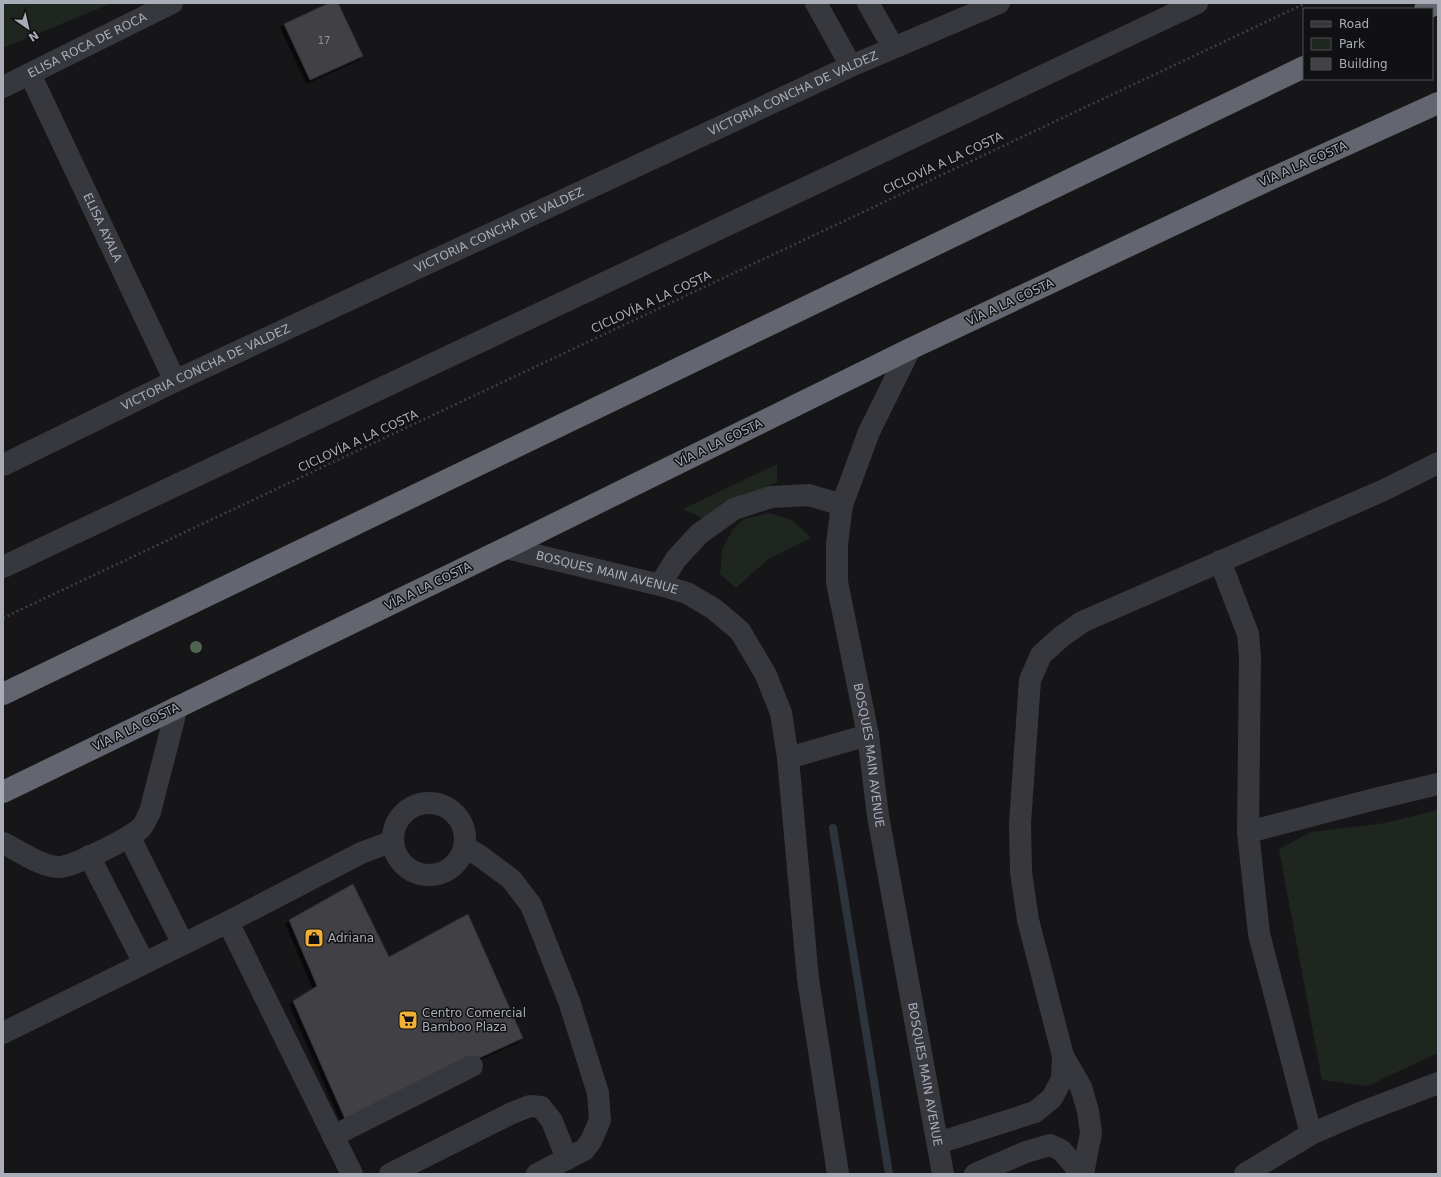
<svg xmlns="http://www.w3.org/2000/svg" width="1441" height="1177" viewBox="0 0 1441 1177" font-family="'DejaVu Sans',sans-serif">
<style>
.green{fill:#1e261f}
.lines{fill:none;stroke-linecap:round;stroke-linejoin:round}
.stream{stroke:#2c353c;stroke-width:8}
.building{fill:#404145;stroke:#303034;filter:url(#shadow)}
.path{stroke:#3d3f44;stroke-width:2.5;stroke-dasharray:2 3;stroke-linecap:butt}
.minor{stroke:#37383d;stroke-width:22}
.highway{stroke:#63666e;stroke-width:22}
.tree{fill:#506452}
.labels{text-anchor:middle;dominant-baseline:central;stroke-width:3;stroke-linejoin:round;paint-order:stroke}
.number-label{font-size:10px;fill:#8e929b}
.street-label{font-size:12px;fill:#a8adb8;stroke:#111113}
.poi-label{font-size:12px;fill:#a8adb8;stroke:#111113;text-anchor:start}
</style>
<defs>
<filter id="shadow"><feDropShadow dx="-3.5" dy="3.5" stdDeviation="0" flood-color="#0009"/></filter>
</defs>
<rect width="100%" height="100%" fill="#161618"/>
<path class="green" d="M3,3H112L3,48Z
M777,464V482L702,518L683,509Z
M769,513L792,520L811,538L767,560L736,588L720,574L722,550L733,529L744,519Z
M1438,810V1053L1367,1086L1322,1080L1279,849L1311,832L1385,823Z"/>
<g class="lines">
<path class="stream" d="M833,828L889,1174"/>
</g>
<path class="building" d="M329,3H338L363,56L310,80L284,24Z
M353,884L389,957L468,914L523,1038L345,1119L293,1001L317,986L289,920Z"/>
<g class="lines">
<path class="path" d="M3,618L1306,3"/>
<g class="minor">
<path d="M816,3L851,66"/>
<path d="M868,3L893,47"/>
<path id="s1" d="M30,74L175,381"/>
<path id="s2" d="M3,87L172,3"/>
<path id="s3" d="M910,349L869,432L842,505L837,544V582L868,735L878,816L943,1174"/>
<path id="s4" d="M3,465L175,381L851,66L999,3"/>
<path id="s5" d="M506,548L660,585L687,593L714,609L740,631L766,675L781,713L788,758L808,979L838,1174"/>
<path d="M1220,561L1248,634L1250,657L1248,832L1259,934L1311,1134"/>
<path d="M3,567L1197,3"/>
<path d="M660,585L676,559L699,534L734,509L771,497L809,495L842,505"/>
<path d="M788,758L868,735"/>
<circle cx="429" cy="839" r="36"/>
<path d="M1248,832L1375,799L1438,784"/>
<path d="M129,836L183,944"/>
<path d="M3,843C20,851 39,866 59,867C73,867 130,838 141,828C145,824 147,817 150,812L177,707"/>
<path d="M465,847L480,856L511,879L531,905L569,1001L598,1093L600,1120L591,1141L584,1150L537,1174"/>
<path d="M89,856L144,963"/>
<path d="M228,922L352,1174"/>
<path d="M3,1033L228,922L361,853L393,841"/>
<path d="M333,1136L472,1066"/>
<path d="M938,1143L1035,1112L1052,1098L1062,1079L1063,1056"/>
<path d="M390,1174L512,1113L530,1106L541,1107L552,1121L567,1159"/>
<path d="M975,1174L1026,1152L1050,1145L1061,1150L1082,1174"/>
<path d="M1083,1174L1091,1133L1088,1111L1081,1087L1063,1056L1028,920L1021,872L1020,823L1030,680L1041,655L1061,637L1082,622L1384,490L1438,463"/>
<path d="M1245,1174L1311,1134L1360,1113L1438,1083"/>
</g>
<path class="highway" d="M1425,9L1438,3
M3,694L1304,67
M3,792L506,548L910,349L1253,187L1438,103"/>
</g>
<circle class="tree" cx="196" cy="647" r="6"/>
<defs>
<symbol id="shop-square" viewBox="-11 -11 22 22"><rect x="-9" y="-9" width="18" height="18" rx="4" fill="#f2b134" stroke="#111113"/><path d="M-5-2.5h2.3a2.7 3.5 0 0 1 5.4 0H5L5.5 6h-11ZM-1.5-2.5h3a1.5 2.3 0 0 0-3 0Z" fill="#111"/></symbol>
<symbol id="supermarket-square" viewBox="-11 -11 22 22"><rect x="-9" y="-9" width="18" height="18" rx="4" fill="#f2b134" stroke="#111113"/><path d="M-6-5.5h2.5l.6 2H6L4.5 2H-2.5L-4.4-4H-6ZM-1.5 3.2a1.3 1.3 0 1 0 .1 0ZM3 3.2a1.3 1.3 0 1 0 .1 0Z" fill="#111"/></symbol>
</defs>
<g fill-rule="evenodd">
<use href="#shop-square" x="303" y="927" width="22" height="22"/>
<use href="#supermarket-square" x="397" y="1009" width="22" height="22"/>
</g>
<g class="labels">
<g class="number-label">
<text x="324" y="40">17</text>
</g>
<g class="street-label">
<text stroke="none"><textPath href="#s2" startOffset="94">ELISA ROCA DE ROCA</textPath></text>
<text stroke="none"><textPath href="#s4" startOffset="873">VICTORIA CONCHA DE VALDEZ</textPath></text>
<text transform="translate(943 163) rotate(-25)">CICLOVÍA A LA COSTA</text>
<text transform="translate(1303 164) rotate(-24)">VÍA A LA COSTA</text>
<text stroke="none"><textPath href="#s1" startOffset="170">ELISA AYALA</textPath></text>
<text stroke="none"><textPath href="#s4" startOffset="549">VICTORIA CONCHA DE VALDEZ</textPath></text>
<text transform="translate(651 302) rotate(-25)">CICLOVÍA A LA COSTA</text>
<text transform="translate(1010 302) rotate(-25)">VÍA A LA COSTA</text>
<text stroke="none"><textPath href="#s4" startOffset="225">VICTORIA CONCHA DE VALDEZ</textPath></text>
<text transform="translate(358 441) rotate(-25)">CICLOVÍA A LA COSTA</text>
<text transform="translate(719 443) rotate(-26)">VÍA A LA COSTA</text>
<text stroke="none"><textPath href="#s5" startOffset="104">BOSQUES MAIN AVENUE</textPath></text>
<text transform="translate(428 586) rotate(-26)">VÍA A LA COSTA</text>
<text transform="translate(136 727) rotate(-26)">VÍA A LA COSTA</text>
<text stroke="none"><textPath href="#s3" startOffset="424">BOSQUES MAIN AVENUE</textPath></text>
<text stroke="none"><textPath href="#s3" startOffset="748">BOSQUES MAIN AVENUE</textPath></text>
</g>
<g class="poi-label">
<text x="328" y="938">Adriana</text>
<text x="422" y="1013">Centro Comercial<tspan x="422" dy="14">Bamboo Plaza</tspan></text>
</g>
</g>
<rect width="1441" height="1177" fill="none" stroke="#a8adb8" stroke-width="8"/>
<rect x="1303" y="8" width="130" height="72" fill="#111113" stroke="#4d4f55"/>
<rect x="1311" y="21" width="20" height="6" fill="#37383d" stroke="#4d4f55"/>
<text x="1339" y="28" font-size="12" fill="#a8adb8">Road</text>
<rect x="1311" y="38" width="20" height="12" fill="#1e261f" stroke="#4d4f55"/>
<text x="1339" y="48" font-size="12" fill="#a8adb8">Park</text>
<rect x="1311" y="58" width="20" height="12" fill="#404145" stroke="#4d4f55"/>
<text x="1339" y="68" font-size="12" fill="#a8adb8">Building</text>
<g transform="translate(28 28) rotate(146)" stroke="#111113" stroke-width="3" paint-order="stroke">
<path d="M0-3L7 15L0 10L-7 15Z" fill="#a8adb8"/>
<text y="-6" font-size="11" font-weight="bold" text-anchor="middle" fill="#a8adb8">N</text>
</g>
</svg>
